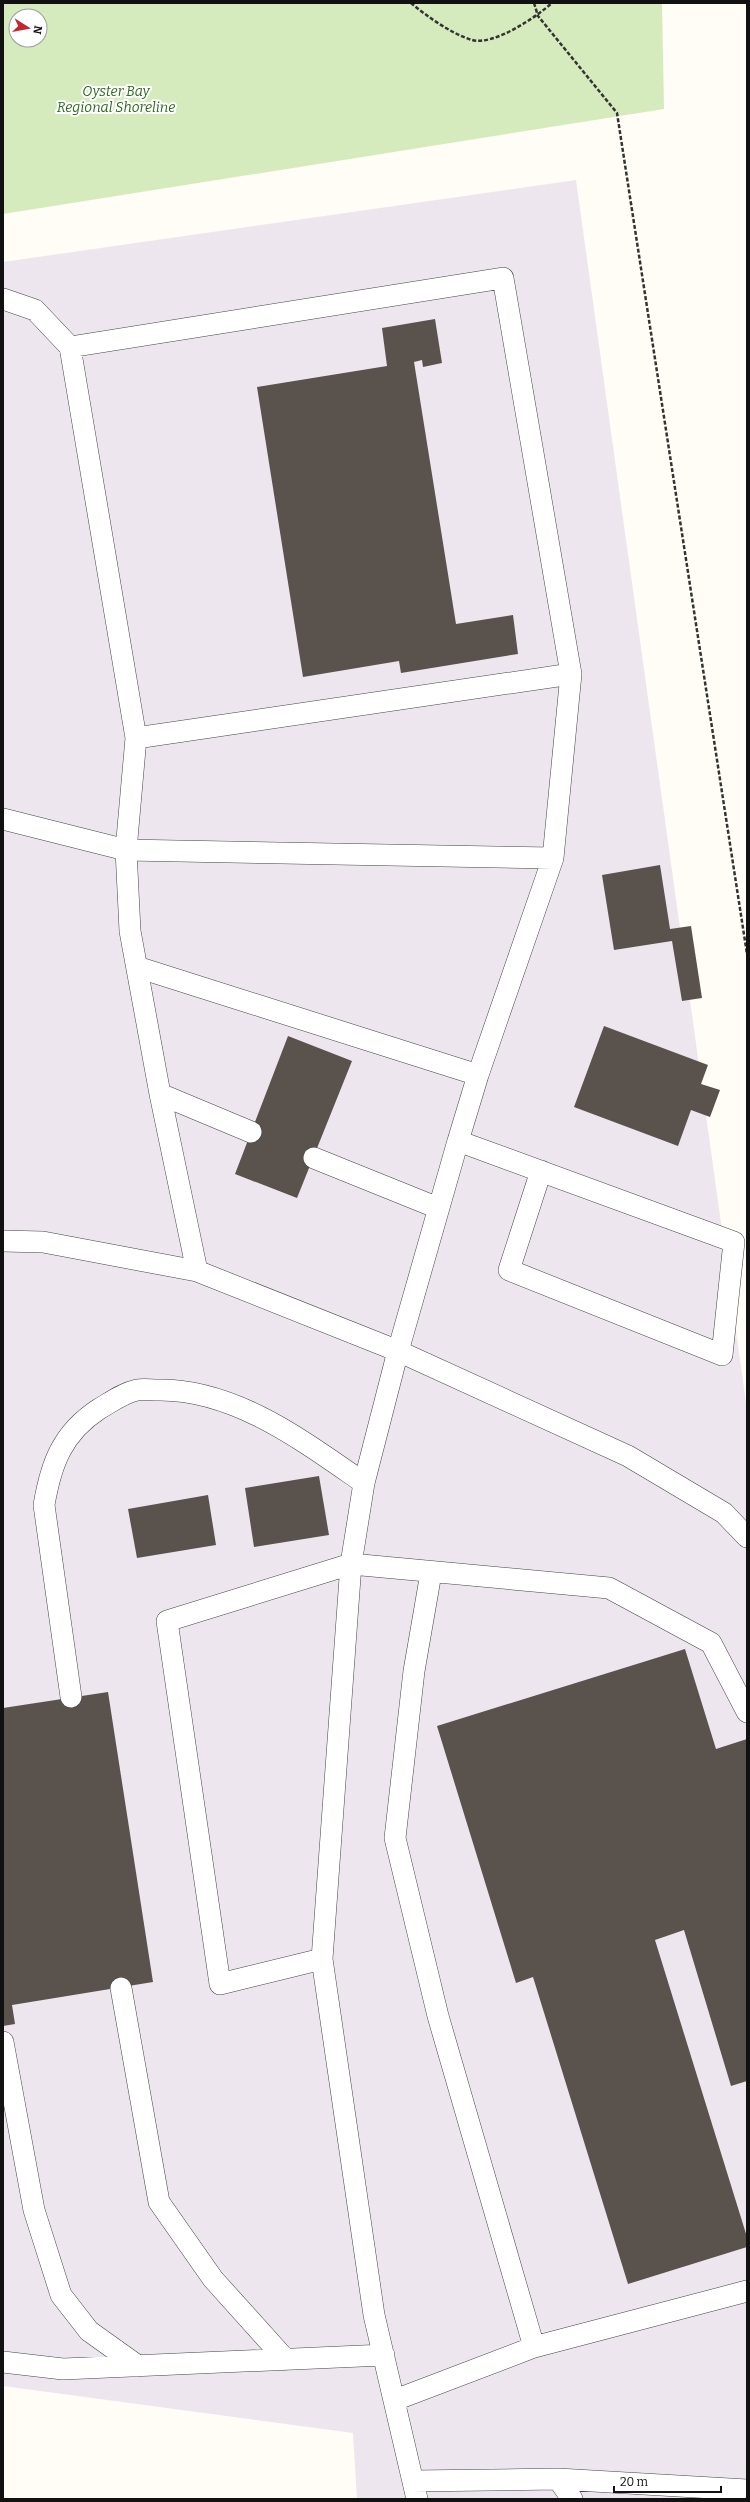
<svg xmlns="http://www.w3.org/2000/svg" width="750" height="2502" viewBox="0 0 750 2502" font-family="Bitter,serif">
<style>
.industrial{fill:#eee6ef}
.green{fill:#d5ebbd;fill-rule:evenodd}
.building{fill:#5a524d}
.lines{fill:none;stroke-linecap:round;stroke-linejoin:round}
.service-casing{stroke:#444;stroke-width:22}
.path{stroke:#333;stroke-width:2.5;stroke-dasharray:4 2;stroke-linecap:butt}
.service{stroke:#fff;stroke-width:21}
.labels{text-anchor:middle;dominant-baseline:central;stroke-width:4;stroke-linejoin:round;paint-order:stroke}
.park-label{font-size:14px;font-style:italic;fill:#2f6b1f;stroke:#fff}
</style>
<rect width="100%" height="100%" fill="#fffdf5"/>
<path class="industrial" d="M576,180L747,1410V2499H357L353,2433L3,2386V262Z"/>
<path class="green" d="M3,3H662L664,109L3,214ZM16,16H40V40H16Z"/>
<path class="building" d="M435,319L442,363L423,367L422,360L414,362L456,624L513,615L518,654L401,673L399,661L303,677L257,387L387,366L382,328Z
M660,865L670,929L691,926L702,998L682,1001L672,941L614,950L602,875Z
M604,1026L708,1065L701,1084L720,1090L710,1117L691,1110L678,1146L574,1107Z
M288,1036L352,1061L297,1198L235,1174Z
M319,1476L329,1535L254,1547L245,1488Z
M208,1495L216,1545L137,1558L128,1509Z
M685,1649L716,1749L747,1739V2081L731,2086L684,1930L655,1940L747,2237V2247L628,2284L533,1977L516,1983L437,1726Z
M108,1692L153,1982L12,2005L15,2024L3,2026V1708Z"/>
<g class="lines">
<defs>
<path id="service" d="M3,299L35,310L70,347
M136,738L571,674
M3,819L126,850L553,858
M137,967L478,1075
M160,1094L251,1132
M314,1158L438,1208
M3,1241L43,1242L197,1271L398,1351L628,1456L724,1513L747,1537
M197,1271L160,1094L130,931L126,850L136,738L70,347L503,278L571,674L553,858L478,1075L458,1141
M431,1573L414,1671L395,1838L438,2016L534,2347
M71,1697L44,1505C51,1464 62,1433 99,1409C111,1402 123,1393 137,1390C143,1389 151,1390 158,1390C235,1389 303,1441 364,1483
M322,1959L220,1984L167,1621L351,1564L609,1588L711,1643L747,1712
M121,1988L159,2202L213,2279L286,2360
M3,2042L34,2210L61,2295L89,2331L138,2366
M3,2362L63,2369L384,2355
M395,2400L534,2347L747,2291
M558,2479L572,2499
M413,2481L558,2479L747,2490
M417,2499L374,2315L322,1959L351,1564L364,1483L398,1351L458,1141L734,1242L722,1355L509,1270L541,1171"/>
</defs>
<use href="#service" class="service-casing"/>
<path class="path" d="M411,3C428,17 450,33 472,40C494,46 536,17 552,3
M534,3L538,16L617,113L747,954"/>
<use href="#service" class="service"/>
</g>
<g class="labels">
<g class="park-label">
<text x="116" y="91">Oyster Bay<tspan x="116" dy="16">Regional Shoreline</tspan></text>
</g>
</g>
<rect width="750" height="2502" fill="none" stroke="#111111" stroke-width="8"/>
<g transform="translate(28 28) rotate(101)"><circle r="19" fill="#ffffff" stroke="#a0a0a0"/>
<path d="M0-3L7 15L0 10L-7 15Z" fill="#c4262e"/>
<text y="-6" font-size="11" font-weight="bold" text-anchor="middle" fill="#111111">N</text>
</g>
<path d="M614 2486v6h107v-6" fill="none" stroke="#111111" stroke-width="2"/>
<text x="620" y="2486" font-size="12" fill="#111111" stroke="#ffffff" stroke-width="3" paint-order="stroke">20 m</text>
</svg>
